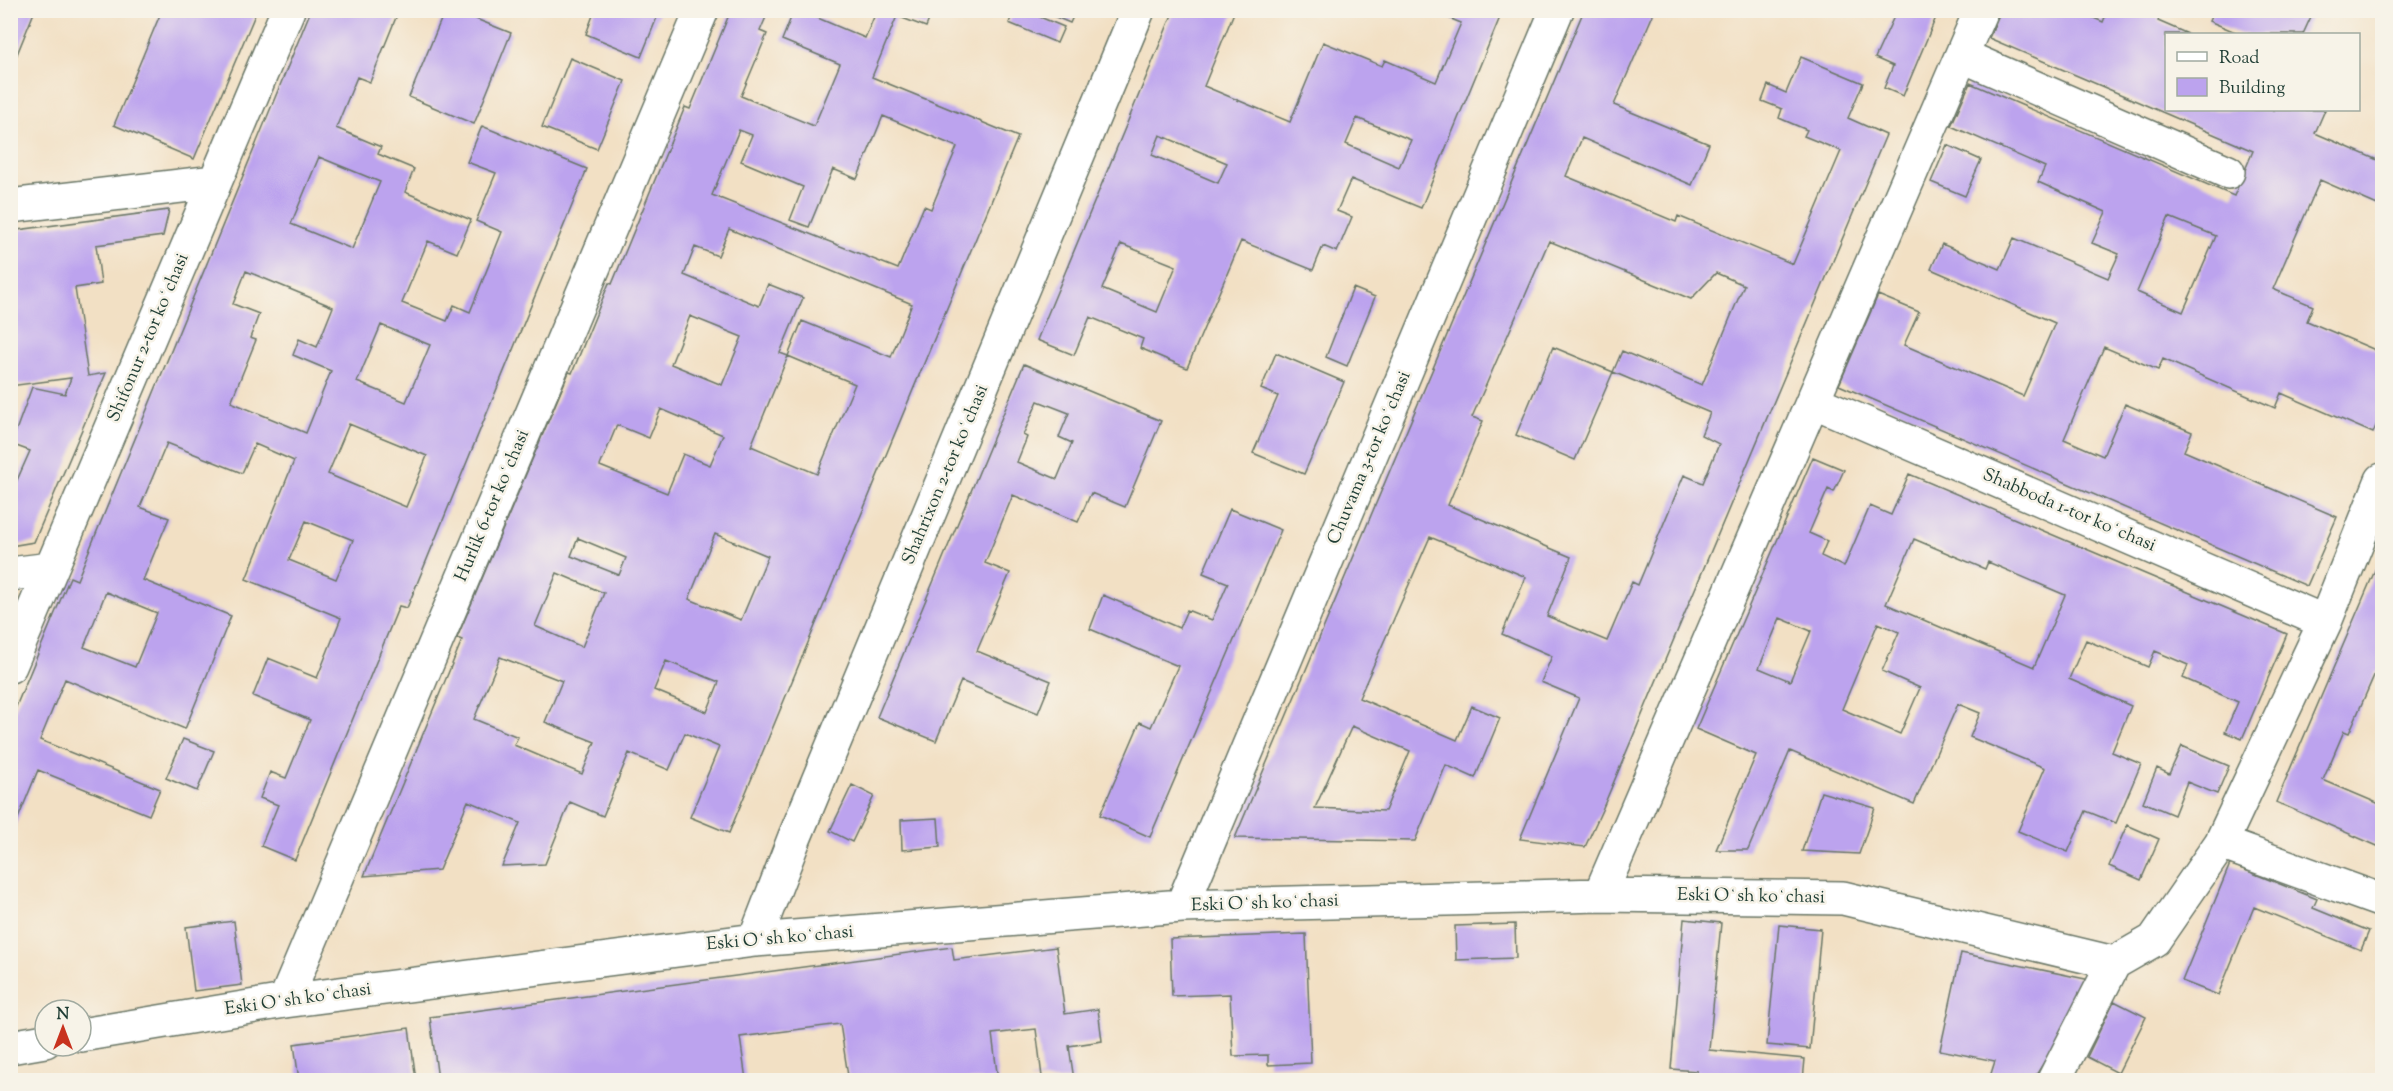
<svg xmlns="http://www.w3.org/2000/svg" width="2393" height="1091" viewBox="0 0 2393 1091" font-family="'Sorts Mill Goudy',serif">
<style>
.building{fill:#bca3ee;fill-rule:evenodd}
.lines{fill:none;stroke-linecap:round;stroke-linejoin:round}
.minor-casing{stroke:#697666;stroke-width:36}
.minor{stroke:#fff;stroke-width:33}
.labels{text-anchor:middle;dominant-baseline:central;stroke-width:5;stroke-linejoin:round;paint-order:stroke}
.street-label{font-size:18px;fill:#1f3d34;stroke:#f7f3e8}
</style>
<rect width="100%" height="100%" fill="#f7f3e8"/>
<filter id="ink" filterUnits="userSpaceOnUse"><feTurbulence type="fractalNoise" baseFrequency=".0167" numOctaves="2"/><feDisplacementMap in="SourceGraphic" scale="12" xChannelSelector="R" yChannelSelector="G"/><feConvolveMatrix kernelMatrix="1 2 1 2 8 2 1 2 1" color-interpolation-filters="sRGB"/></filter>
<filter id="wash" filterUnits="userSpaceOnUse"><feTurbulence type="fractalNoise" baseFrequency=".008" numOctaves="4" result="noise"/><feDisplacementMap in="SourceGraphic" scale="24" xChannelSelector="R" yChannelSelector="G"/><feGaussianBlur stdDeviation="1.35" result="paint"/><feColorMatrix in="noise" values="0 0 0 0 0 0 0 0 0 0 0 0 0 0 0 0 0 1.4 0 .05"/><feComposite in="paint" operator="in"/></filter>
<g filter="url(#wash)">
<rect width="100%" height="100%" fill="#f2e0c4"/>
<g id="blocks">
<path class="building" d="M10,10H35L11,69H10Z
M162,10H257L194,159L114,125Z
M311,10H399L370,82L357,77L336,128L381,147L378,154L414,169L405,192L471,220L457,253L428,241L402,303L447,321L454,305L470,312L502,232L476,221L496,173L467,162L482,126L587,169L407,608L399,606L295,860L261,846L278,805L260,798L270,772L286,778L310,720L253,696L268,658L317,678L341,618L246,579L294,461L255,444L242,473L167,443L140,507L169,518L143,580L231,616L185,729L65,679L40,740L160,789L149,815L38,770L10,838V721L70,577L77,580ZM319,157L380,182L352,249L291,224ZM246,271L333,307L317,347L299,339L293,355L331,371L306,433L231,402L256,340L250,338L259,314L233,304ZM381,325L430,345L406,402L357,382ZM349,424L427,456L406,507L328,474ZM306,521L353,540L336,579L289,560ZM106,592L157,613L135,667L84,647Z
M445,10H480L476,19L511,33L474,124L409,97Z
M595,10H660L641,57L586,34Z
M731,10H769L760,31L767,34L741,96L814,126L840,64L782,40L794,10H799L865,38L877,10H933L926,27L897,16L872,77L1018,137L729,833L690,817L719,747L685,733L669,770L629,753L603,816L570,802L545,864L502,866L520,823L468,801L439,870L364,876L462,640L457,638L569,372L572,373L609,283L612,284L685,107L690,109ZM883,116L957,147L931,209L924,206L898,269L712,195L739,130L752,135L741,161L803,187L790,220L809,227L833,169L857,179ZM729,229L912,304L891,357L802,321L788,356L855,384L817,474L751,446L788,356L780,353L803,298L768,284L759,306L684,275L695,247L718,256ZM690,316L742,337L722,385L671,364ZM661,409L723,435L710,465L683,454L667,493L600,466L617,425L649,438ZM715,534L768,556L741,620L689,599ZM578,538L626,558L619,575L571,556ZM557,573L604,593L582,647L535,626ZM500,657L562,681L545,722L595,742L582,774L514,745L518,737L474,719ZM666,661L719,682L707,712L654,690Z
M1014,10H1023L1064,27L1057,43L1009,23Z
M1039,10H1076L1070,23Z
M1174,10H1235L1204,86L1290,122L1323,42L1382,66L1385,60L1436,82L1461,23L1429,10H1503L1421,208L1351,179L1337,211L1352,217L1337,252L1323,246L1313,270L1241,241L1187,368L1140,348L1143,339L1090,317L1074,355L1037,340ZM1357,118L1411,140L1399,167L1346,144ZM1160,135L1227,163L1218,183L1152,155ZM1121,244L1176,266L1157,312L1102,289Z
M1584,10H1655L1614,105L1709,144L1692,185L1582,138L1566,176L1676,222L1678,216L1793,264L1841,151L1804,136L1807,130L1779,118L1782,109L1762,101L1768,85L1786,93L1801,57L1863,83L1848,118L1886,135L1602,810L1585,847L1520,839L1579,698L1541,682L1552,656L1502,634L1526,577L1430,537L1359,698L1457,740L1472,706L1500,718L1475,778L1446,765L1415,841L1235,838ZM1549,241L1691,299L1716,273L1744,285L1702,385L1622,351L1613,372L1710,413L1701,435L1719,444L1703,483L1684,475L1638,585L1632,582L1607,641L1547,616L1571,557L1448,505L1483,421L1472,417ZM1352,726L1410,751L1385,811L1315,808Z
M1897,10H1939L1903,96L1884,88L1893,66L1875,58Z
M2001,10H2075L2103,22L2108,10H2163L2158,21L2188,34H2166V110H2325L2315,133L2382,162V207L2320,180L2273,289L2313,306L2307,321L2380,352L2382,347V412L2373,433L2281,393L2275,408L2163,359L2158,370L2104,347L2064,439L2103,456L2125,404L2192,432L2184,451L2337,517L2307,586L1839,385L1878,295L1919,312L1904,345L2023,396L2055,323L1931,269L1942,244L2000,269L2014,238L2108,278L2119,254L2092,243L2106,212L2038,182L2045,167L1951,126L1970,83L2234,196L2253,151L1989,38ZM2169,217L2216,236L2183,312L2137,292Z
M2214,10H2314L2303,34H2240L2209,21Z
M570,58L625,81L597,149L542,127Z
M1947,145L1981,160L1965,196L1931,182Z
M169,210L163,236L96,245L101,284L75,288L88,376L106,373L34,542L10,546V496L30,451L11,444L32,387L65,394L71,378L10,386V231Z
M1353,288L1375,297L1347,366L1326,357Z
M1553,347L1613,372L1575,460L1516,435Z
M1276,353L1344,382L1304,474L1253,453L1278,396L1261,389Z
M1024,364L1161,421L1125,507L1091,493L1078,522L1013,495L985,563L1010,573L977,651L1051,681L1038,713L961,681L936,741L877,717ZM1038,401L1069,413L1059,437L1072,443L1057,479L1017,462L1027,437L1023,435Z
M1813,457L1844,470L1834,492L1828,489L1809,533L1827,541L1821,556L1844,567L1870,506L1891,515L1909,474L2287,634L2242,739L2225,732L2238,702L2183,678L2188,665L2155,651L2148,667L2086,640L2069,679L2131,706L2112,752L2141,764L2116,823L2086,811L2068,852L2018,831L2045,768L1970,737L1980,713L1958,704L1914,804L1790,751L1748,850H1716L1756,755L1696,729ZM1914,539L1985,569L1988,562L2065,595L2034,667L1886,604ZM1780,618L1811,631L1790,681L1759,668ZM1878,623L1899,632L1882,671L1920,688L1900,734L1842,709Z
M1230,509L1281,530L1150,837L1100,815L1140,722L1151,727L1178,666L1090,629L1103,595L1179,628L1187,610L1212,620L1228,583L1203,573Z
M2382,554V673L2376,671L2349,733L2344,731L2323,780L2382,805V848L2276,802Z
M183,739L214,751L197,791L166,778Z
M2182,746L2229,766L2217,794L2187,782L2174,815L2143,802L2157,768L2169,774Z
M852,785L874,796L852,842L830,831Z
M1821,792L1875,808L1859,854L1802,851Z
M938,818L940,847L902,850L901,820Z
M2127,825L2159,839L2141,880L2109,866Z
M2230,864L2317,899L2313,908L2369,931L2361,950L2254,907L2218,995L2182,981Z
M1684,919L1721,923L1709,1050L1805,1059L1803,1080H1697V1071L1671,1069Z
M234,921L242,985L194,991L186,927Z
M1515,924L1516,958L1456,960L1455,926Z
M1779,925L1821,929L1810,1049L1767,1045Z
M1306,934L1311,1063L1268,1065V1055L1233,1056L1230,994L1172,996L1170,939Z
M952,947L954,960L1056,947L1065,1014L1098,1009L1102,1041L1069,1046L1074,1080H1029L1042,1077L1036,1029L992,1034L998,1080H825L848,1076L840,1024L740,1037L746,1080H438L430,1017Z
M1961,953L2095,981L2033,1080H1989L1995,1061L1940,1050Z
M2114,1001L2146,1017L2118,1073L2087,1057Z
M409,1028L416,1080H385L384,1077L357,1080H299L294,1044Z"/>
</g>
</g>
<g filter="url(#ink)">
<use href="#blocks" fill-opacity="0" stroke="#697666" stroke-width="1.5"/>
<g class="lines">
<defs>
<path id="minor" d="M1963,56L2228,172
M10,206L215,182
M1813,401L2325,622
M10,574L51,569
M10,666L288,10
M2221,843L2325,622L2382,480
M1600,895L1981,10
M1182,906L1557,10
M755,940L794,839L1138,10
M285,1001L702,10
M81,1035L285,1001L755,940L1182,906L1600,895L1843,898L2114,963L2154,940L2221,843L2382,901
M10,1047L45,1041
M2054,1080L2114,963"/>
</defs>
<use href="#minor" class="minor-casing"/>
<use href="#minor" class="minor"/>
</g>
</g>
<g class="labels">
<g class="street-label">
<text transform="translate(149 338) rotate(-67)">Shifonur 2-tor koʻchasi</text>
<text transform="translate(1370 458) rotate(-67)">Chuvama 3-tor koʻchasi</text>
<text transform="translate(946 475) rotate(-67)">Shahrixon 2-tor koʻchasi</text>
<text transform="translate(493 506) rotate(-67)">Hurlik 6-tor koʻchasi</text>
<text transform="translate(2069 511) rotate(23)">Shabboda 1-tor koʻchasi</text>
<text transform="translate(1751 897) rotate(1)">Eski Oʻsh koʻchasi</text>
<text transform="translate(1265 904) rotate(-2)">Eski Oʻsh koʻchasi</text>
<text transform="translate(780 939) rotate(-5)">Eski Oʻsh koʻchasi</text>
<text transform="translate(298 1000) rotate(-8)">Eski Oʻsh koʻchasi</text>
</g>
</g>
<rect width="2393" height="1091" fill="none" stroke="#f7f3e8" stroke-width="36"/>
<rect x="2165" y="33" width="195" height="78" fill="#f7f3e8" stroke="#a1aaa0" stroke-width="1.5"/>
<rect x="2177" y="52" width="30" height="9" fill="#ffffff" stroke="#a1aaa0" stroke-width="1.5"/>
<text x="2219" y="63" font-size="18" fill="#1f3d34">Road</text>
<rect x="2177" y="78" width="30" height="18" fill="#bca3ee" stroke="#a1aaa0" stroke-width="1.5"/>
<text x="2219" y="93" font-size="18" fill="#1f3d34">Building</text>
<g transform="translate(63 1028)"><circle r="28" fill="#f7f3e8" stroke="#a1aaa0" stroke-width="1.5"/>
<path d="M0-4.5L10 22L0 15L-10 22Z" fill="#c8321e"/>
<text y="-9" font-size="16" font-weight="bold" text-anchor="middle" fill="#1f3d34">N</text>
</g>
</svg>
